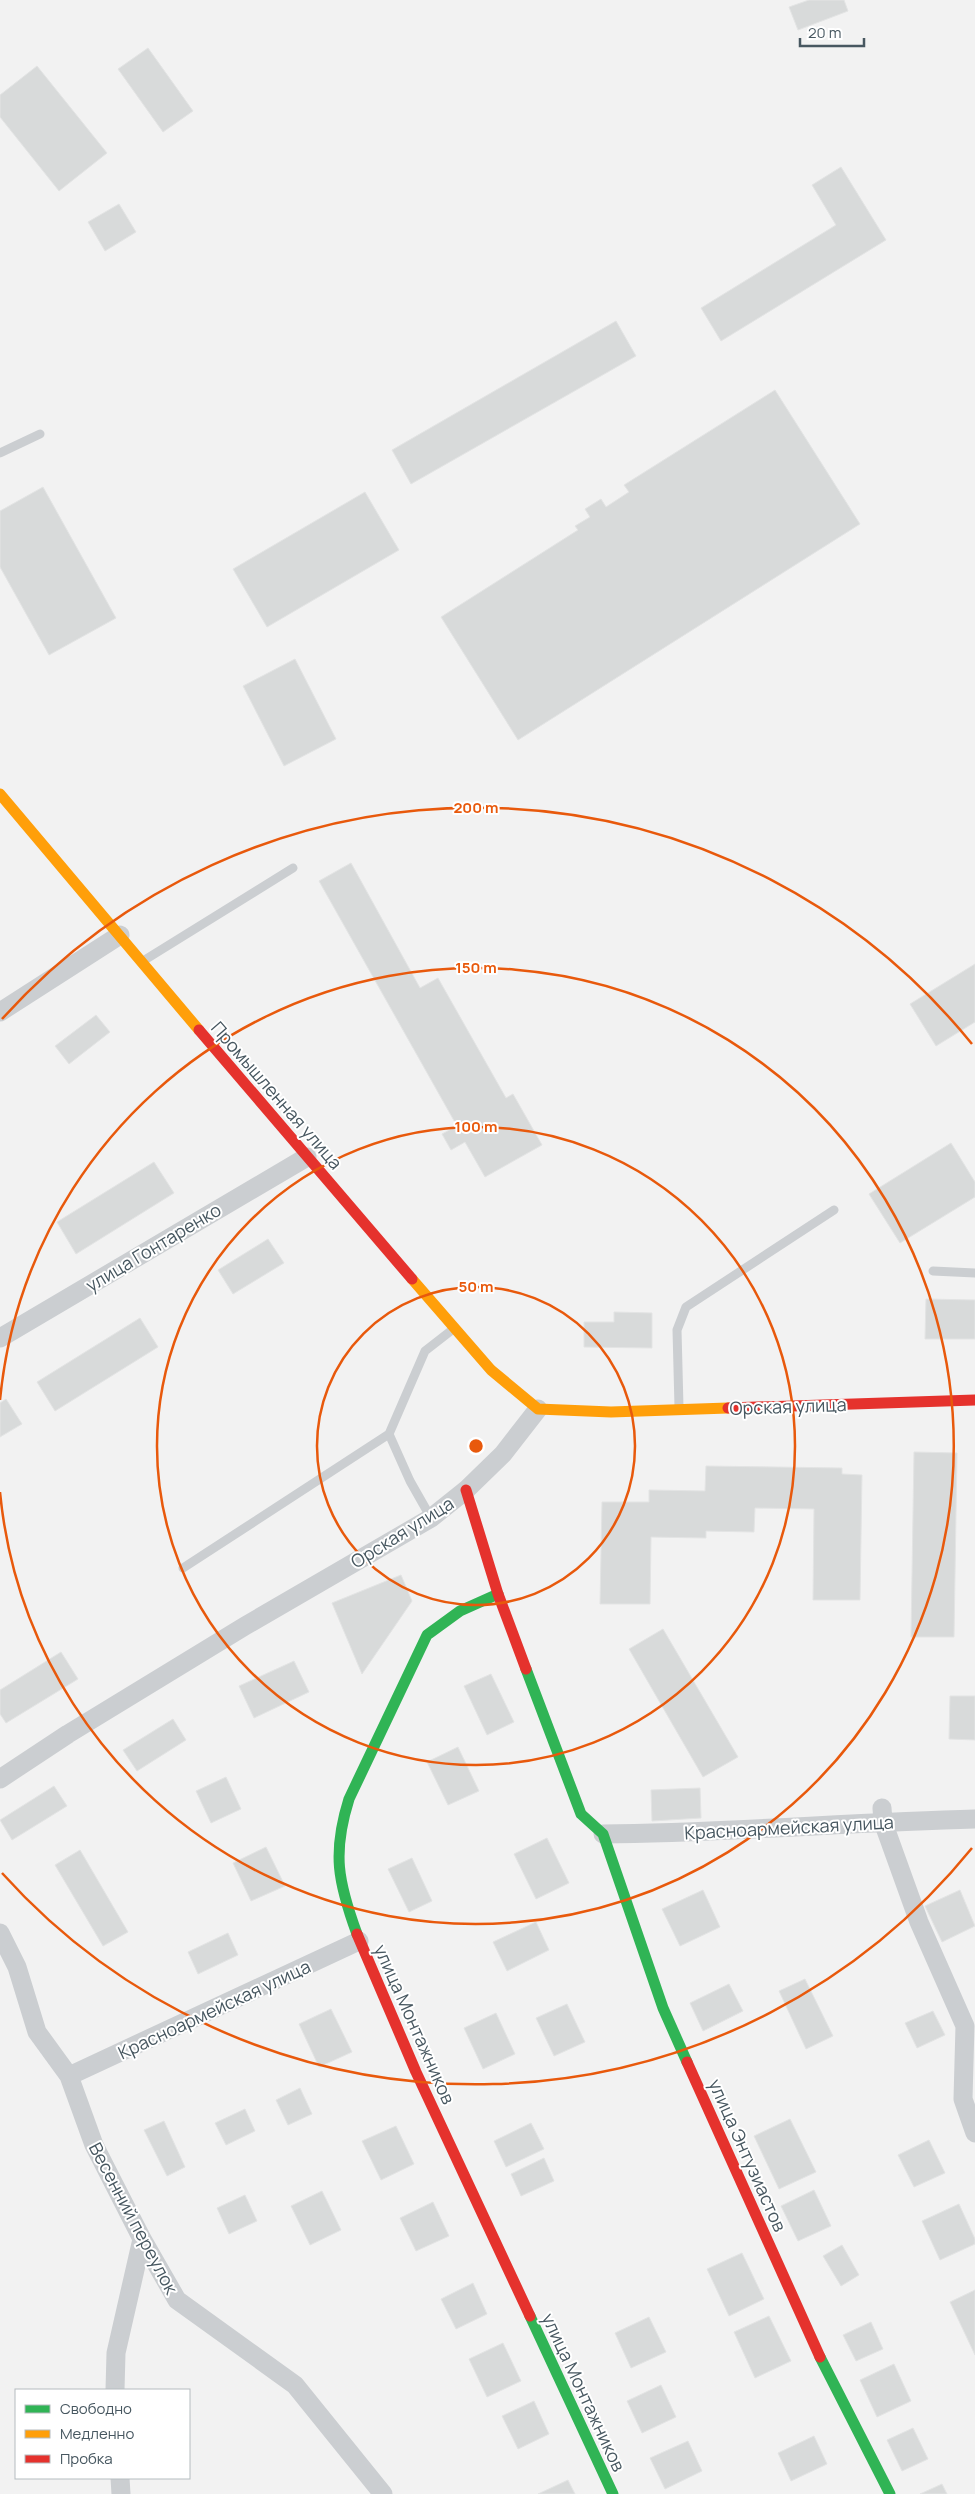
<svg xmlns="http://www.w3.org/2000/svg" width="975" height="2494" viewBox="0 0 975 2494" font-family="Manrope,sans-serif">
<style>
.building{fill:#d8dada;stroke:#e3e4e4}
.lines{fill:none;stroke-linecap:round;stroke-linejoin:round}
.lane{stroke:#cbced1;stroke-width:9}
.street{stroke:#cbced1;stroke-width:19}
.fast{stroke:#30b455;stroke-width:11}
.slow{stroke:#ff9f0a;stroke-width:11}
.jam{stroke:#e5322d;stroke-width:11}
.ring{fill:none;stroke:#e8590c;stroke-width:2.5}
.labels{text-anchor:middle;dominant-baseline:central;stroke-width:4;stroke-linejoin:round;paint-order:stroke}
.street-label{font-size:18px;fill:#475760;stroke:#fff}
.centre{fill:#e8590c;stroke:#fff;stroke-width:2.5}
.ring-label{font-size:15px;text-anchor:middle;font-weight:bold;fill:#e8590c;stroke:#fff;stroke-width:4;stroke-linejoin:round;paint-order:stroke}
</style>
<rect width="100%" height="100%" fill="#f2f2f2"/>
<path class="building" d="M809,0H844L848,11L798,30L789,7Z
M148,48L193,111L163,132L118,69Z
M37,66L107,153L59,191L0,117V95Z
M841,167L886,240L721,341L701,308L836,225L812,185Z
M119,204L136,232L105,251L88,222Z
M616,321L636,356L411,484L392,450Z
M775,390L860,524L518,740L441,617L578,530L575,526L590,517L585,509L601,499L606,507L629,492L624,485Z
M43,487L116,618L49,655L0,567V511Z
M365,492L399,550L267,627L233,569Z
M295,659L336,739L284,766L243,686Z
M351,863L420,988L438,978L506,1098L513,1094L542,1145L485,1177L465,1142L451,1150L442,1134L457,1126L319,881Z
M975,964V1022L936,1046L910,1004Z
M96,1015L110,1032L69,1064L55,1046Z
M951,1143L975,1182V1197L900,1243L869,1194Z
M154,1162L174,1193L76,1254L57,1222Z
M268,1239L284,1263L233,1294L218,1270Z
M926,1299L975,1300V1339H925Z
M614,1312L652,1313V1348L584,1347V1322H614Z
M140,1318L158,1347L55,1411L37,1382Z
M6,1399L22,1424L0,1437V1403Z
M914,1452L957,1453L954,1637H911Z
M706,1466L842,1468V1474L862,1475L860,1600H813L814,1509L755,1508L754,1532L706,1531V1538L651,1537L650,1604H600L602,1502H649V1490L705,1491Z
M401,1575L412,1601L362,1674L332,1603Z
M663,1629L738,1757L703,1777L629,1649Z
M61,1652L78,1679L6,1723L0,1714V1690Z
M294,1661L309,1692L254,1718L239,1686Z
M491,1674L514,1722L487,1735L464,1686Z
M950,1696H975V1740L949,1739Z
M173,1719L186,1740L137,1771L123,1750Z
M458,1747L479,1791L448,1805L427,1762Z
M226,1777L241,1809L211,1823L196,1791Z
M54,1786L67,1806L12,1840L0,1820Z
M700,1788L701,1818L652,1821L651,1790Z
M547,1838L569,1883L536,1899L514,1854Z
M266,1847L285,1886L251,1901L233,1863Z
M80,1850L128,1932L103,1946L55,1865Z
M412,1858L432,1901L409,1912L388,1869Z
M703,1890L720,1927L680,1946L662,1909Z
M960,1890L975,1926L942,1942L925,1906Z
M536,1922L549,1950L507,1971L493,1942Z
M228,1933L238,1955L198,1974L188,1952Z
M805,1979L833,2036L806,2049L779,1991Z
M729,1984L743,2011L703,2031L690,2003Z
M567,2004L585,2042L554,2056L536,2018Z
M331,2009L352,2052L319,2067L299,2024Z
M933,2011L945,2035L917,2048L905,2023Z
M496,2013L515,2054L483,2069L464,2028Z
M300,2088L312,2114L288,2125L276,2100Z
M245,2109L255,2131L226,2145L215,2123Z
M790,2119L816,2172L779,2189L754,2136Z
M164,2121L185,2167L167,2176L144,2130Z
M531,2123L544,2149L506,2167L494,2141Z
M396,2126L414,2164L381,2180L362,2141Z
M929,2140L945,2173L914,2187L898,2155Z
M544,2158L554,2181L521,2196L511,2174Z
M814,2190L831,2226L798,2241L781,2206Z
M322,2191L341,2230L310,2245L291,2206Z
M245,2195L257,2221L229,2234L217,2208Z
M433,2202L449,2236L416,2251L400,2218Z
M959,2204L975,2239V2244L940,2260L922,2221Z
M842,2245L859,2275L841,2286L823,2256Z
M742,2253L764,2299L729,2316L707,2269Z
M473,2283L487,2314L456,2329L441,2299Z
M975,2290V2355L950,2302Z
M769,2316L791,2361L755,2378L734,2332Z
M649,2317L666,2352L631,2368L615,2333Z
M871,2322L883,2349L856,2361L843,2335Z
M503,2343L521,2381L487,2397L469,2359Z
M894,2364L911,2401L877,2417L860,2380Z
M661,2385L676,2417L642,2433L627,2401Z
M534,2401L549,2434L518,2449L502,2416Z
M913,2428L928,2459L902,2471L887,2440Z
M814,2436L827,2464L791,2481L778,2453Z
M688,2441L702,2471L665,2489L650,2458Z
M568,2480L575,2494H538Z
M942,2484L947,2494H920Z"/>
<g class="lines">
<path class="lane" d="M0,453L40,434
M143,961L293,868
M933,1271L975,1273
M679,1407L677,1330L686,1307L834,1210
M389,1434L410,1481L431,1518
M183,1568L389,1434L425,1351L452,1330"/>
<path class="street" d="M0,1012L120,935
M0,1338L307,1157
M0,1779L68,1734L245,1626L431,1518L466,1490L503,1454L538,1409
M882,1808L883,1822L919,1922L965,2026L963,2099L975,2133
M603,1834C727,1833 851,1822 975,1819
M0,1933L17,1967L37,2032L69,2076L94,2145L142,2239L177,2300L295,2385L383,2494
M69,2076L359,1941
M115,2390L116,2353L142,2239
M120,2478L121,2494"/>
<path class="fast" d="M526,1669L581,1814L603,1834L663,2008L687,2062
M357,1934C338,1882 332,1853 349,1799L427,1635L460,1611L498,1594
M530,2316L613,2494
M820,2357L890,2494"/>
<path class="slow" d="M0,794L199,1030
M412,1279L491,1370L538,1409L611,1412L728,1408"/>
<path class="jam" d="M199,1030L412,1279
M728,1408L975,1400
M466,1490L498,1594L526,1669
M357,1934L416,2072L530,2316
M687,2062L820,2357"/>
</g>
<g class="ring">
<circle cx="476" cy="1446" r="159"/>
<circle cx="476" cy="1446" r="319"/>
<path d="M0 1400A478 478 0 1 1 0 1492"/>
<path d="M972 1848A638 638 0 0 1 2 1873M2 1019A638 638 0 0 1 972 1044"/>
</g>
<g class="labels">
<g class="street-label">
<text transform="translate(277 1095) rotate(49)">Промышленная улица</text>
<text transform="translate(153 1247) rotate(-31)">улица Гонтаренко</text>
<text transform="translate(788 1406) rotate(-2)">Орская улица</text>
<text transform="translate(402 1532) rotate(-32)">Орская улица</text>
<text transform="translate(789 1827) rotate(-3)">Красноармейская улица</text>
<text transform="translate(214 2009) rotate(-25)">Красноармейская улица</text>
<text transform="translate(415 2024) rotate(66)">улица Монтажников</text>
<text transform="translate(748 2155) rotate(66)">улица Энтузиастов</text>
<text transform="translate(134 2218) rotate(62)">Весенний переулок</text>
<text transform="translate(584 2392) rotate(65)">улица Монтажников</text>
</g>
</g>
<circle cx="476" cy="1446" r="8" class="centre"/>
<g class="ring-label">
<text x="476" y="813">200 m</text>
<text x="476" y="973">150 m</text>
<text x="476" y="1132">100 m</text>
<text x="476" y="1292">50 m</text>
</g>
<rect x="15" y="2389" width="175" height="90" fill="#ffffff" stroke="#b5bcbf"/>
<rect x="25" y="2405" width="25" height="8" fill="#30b455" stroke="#b5bcbf"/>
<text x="60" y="2414" font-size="15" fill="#475760">Свободно</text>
<rect x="25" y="2430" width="25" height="8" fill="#ff9f0a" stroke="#b5bcbf"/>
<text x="60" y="2439" font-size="15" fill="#475760">Медленно</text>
<rect x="25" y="2455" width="25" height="8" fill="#e5322d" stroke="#b5bcbf"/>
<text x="60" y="2464" font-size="15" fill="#475760">Пробка</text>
<path d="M800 38v8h64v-8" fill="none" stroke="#475760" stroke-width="2.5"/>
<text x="808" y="38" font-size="15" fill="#475760" stroke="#ffffff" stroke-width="4" paint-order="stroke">20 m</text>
</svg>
